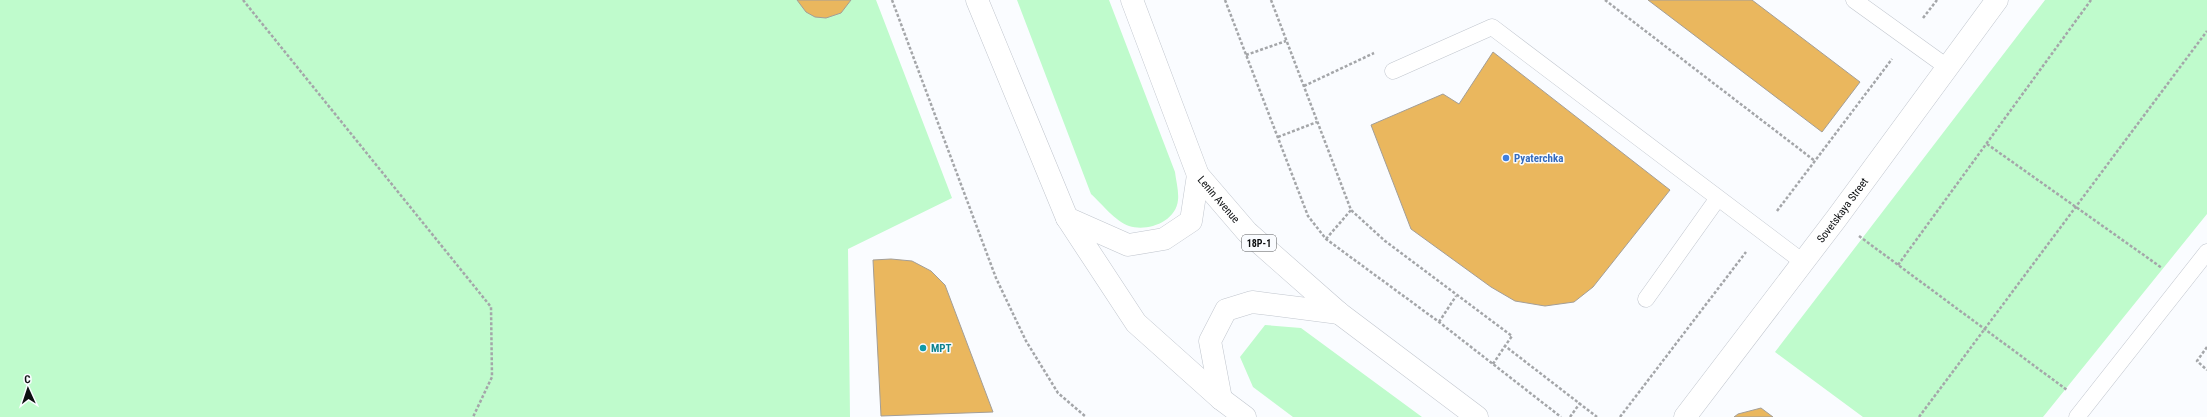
<svg xmlns="http://www.w3.org/2000/svg" width="2207" height="417" viewBox="0 0 2207 417" font-family="'Roboto Condensed',sans-serif">
<style>
.green{fill:#bffbcc}
.building{fill:#eab75e;stroke:#a39e97}
.lines{fill:none;stroke-linecap:round;stroke-linejoin:round}
.lane-casing{stroke:#c1c6ce;stroke-width:17}
.street-casing{stroke:#c1c6ce;stroke-width:23}
.primary-casing{stroke:#c1c6ce;stroke-width:23}
.path{stroke:#a4a6a9;stroke-width:2.5;stroke-dasharray:3 2;stroke-linecap:butt}
.lane{stroke:#fff;stroke-width:16}
.street{stroke:#fff;stroke-width:22}
.primary{stroke:#fff;stroke-width:22}
.shop-dot{fill:#3f7fe0;stroke:#fafcff;stroke-width:1.5}
.culture-dot{fill:#0f9aa8;stroke:#fafcff;stroke-width:1.5}
.labels{text-anchor:middle;dominant-baseline:central;stroke-width:3;stroke-linejoin:round;paint-order:stroke}
.shield{fill:#fafcff;stroke:#545658;stroke-width:1}
.shield-label{font-size:10px;font-weight:bold;fill:#0d0f11}
.shop-label{font-size:11px;font-weight:bold;fill:#366cbe;stroke:#fafcff;text-anchor:start}
.street-label{font-size:11px;fill:#0d0f11;stroke:#fafcff}
.culture-label{font-size:11px;font-weight:bold;fill:#0d838f;stroke:#fafcff;text-anchor:start}
</style>
<rect width="100%" height="100%" fill="#fafcff"/>
<path class="green" d="M0,0H876L952,198L848,249L850,417H0Z
M1017,0H1109L1175,172C1176,181 1179,191 1178,200C1176,222 1147,232 1129,226C1116,222 1101,203 1091,194Z
M2045,0H2207V214L2043,417H1863L1775,352Z
M1265,325L1301,328L1422,417H1293L1253,387L1240,357Z"/>
<path class="building" d="M797,0H851L841,13L826,18L815,17L806,12Z
M1648,0H1752L1860,82L1822,132Z
M1493,52L1670,190L1593,287L1574,302L1545,306L1515,301L1491,287L1411,229L1371,125L1443,94L1459,104Z
M891,259L912,261L931,271L945,285L993,412L881,416L873,260Z
M1761,408L1773,417H1734L1738,414Z"/>
<g class="lines">
<defs>
<path id="lane" d="M1854,0L1947,67
M1393,71L1492,27L1803,262
M1646,299L1718,198
M2077,417L2207,252"/>
<g id="street">
<path id="s1" d="M1685,417L1836,219L1997,0"/>
</g>
<g id="primary">
<path d="M977,0L1067,218L1136,323L1221,399L1245,417"/>
<path id="s2" d="M1132,0L1198,175L1247,232L1339,313L1477,417"/>
<path d="M1067,218L1128,245L1164,239L1191,221L1198,175"/>
<path d="M1221,399L1210,341L1226,310L1252,302L1339,313"/>
</g>
</defs>
<use href="#lane" class="lane-casing"/>
<use href="#street" class="street-casing"/>
<use href="#primary" class="primary-casing"/>
<path class="path" d="M243,0L491,307L492,377L473,417
M892,0L996,278L1026,341L1058,393L1086,417
M1225,0L1308,216L1326,239L1439,322L1561,417
M1271,0L1351,210L1385,241L1512,336L1505,346L1597,417
M1605,0L1815,161
M1923,18L1937,0
M1246,55L1286,41
M1304,86L1374,53
M1278,137L1317,122
M1987,144L2162,268
M1777,211L1892,59
M1859,236L2067,390
M1326,239L1351,210
M1898,265L2091,0
M1439,322L1456,296
M2207,347L2197,361L2207,370
M1493,364L1505,346
M1570,417L1580,403
M1620,417L1746,252
M1919,417L2207,31"/>
<use href="#lane" class="lane"/>
<use href="#street" class="street"/>
<use href="#primary" class="primary"/>
</g>
<circle class="shop-dot" cx="1506" cy="158" r="4"/>
<circle class="culture-dot" cx="923" cy="348" r="4"/>
<g class="labels">
<rect class="shield" x="1242" y="235" width="34" height="16" rx="3"/>
<g class="shield-label">
<text x="1259" y="243">18Р-1</text>
</g>
<g class="shop-label">
<text x="1514" y="158">Pyaterchka</text>
</g>
<g class="street-label">
<text stroke="none"><textPath href="#s2" startOffset="219">Lenin Avenue</textPath></text>
<text stroke="none"><textPath href="#s1" startOffset="260">Sovetskaya Street</textPath></text>
</g>
<g class="culture-label">
<text x="931" y="348">МРТ</text>
</g>
</g>
<g transform="translate(28 389) rotate(357)" stroke="#fafcff" stroke-width="3" paint-order="stroke">
<path d="M0-3L7 15L0 10L-7 15Z" fill="#0d0f11"/>
<text y="-6" font-size="11" font-weight="bold" text-anchor="middle" fill="#0d0f11">С</text>
</g>
</svg>
